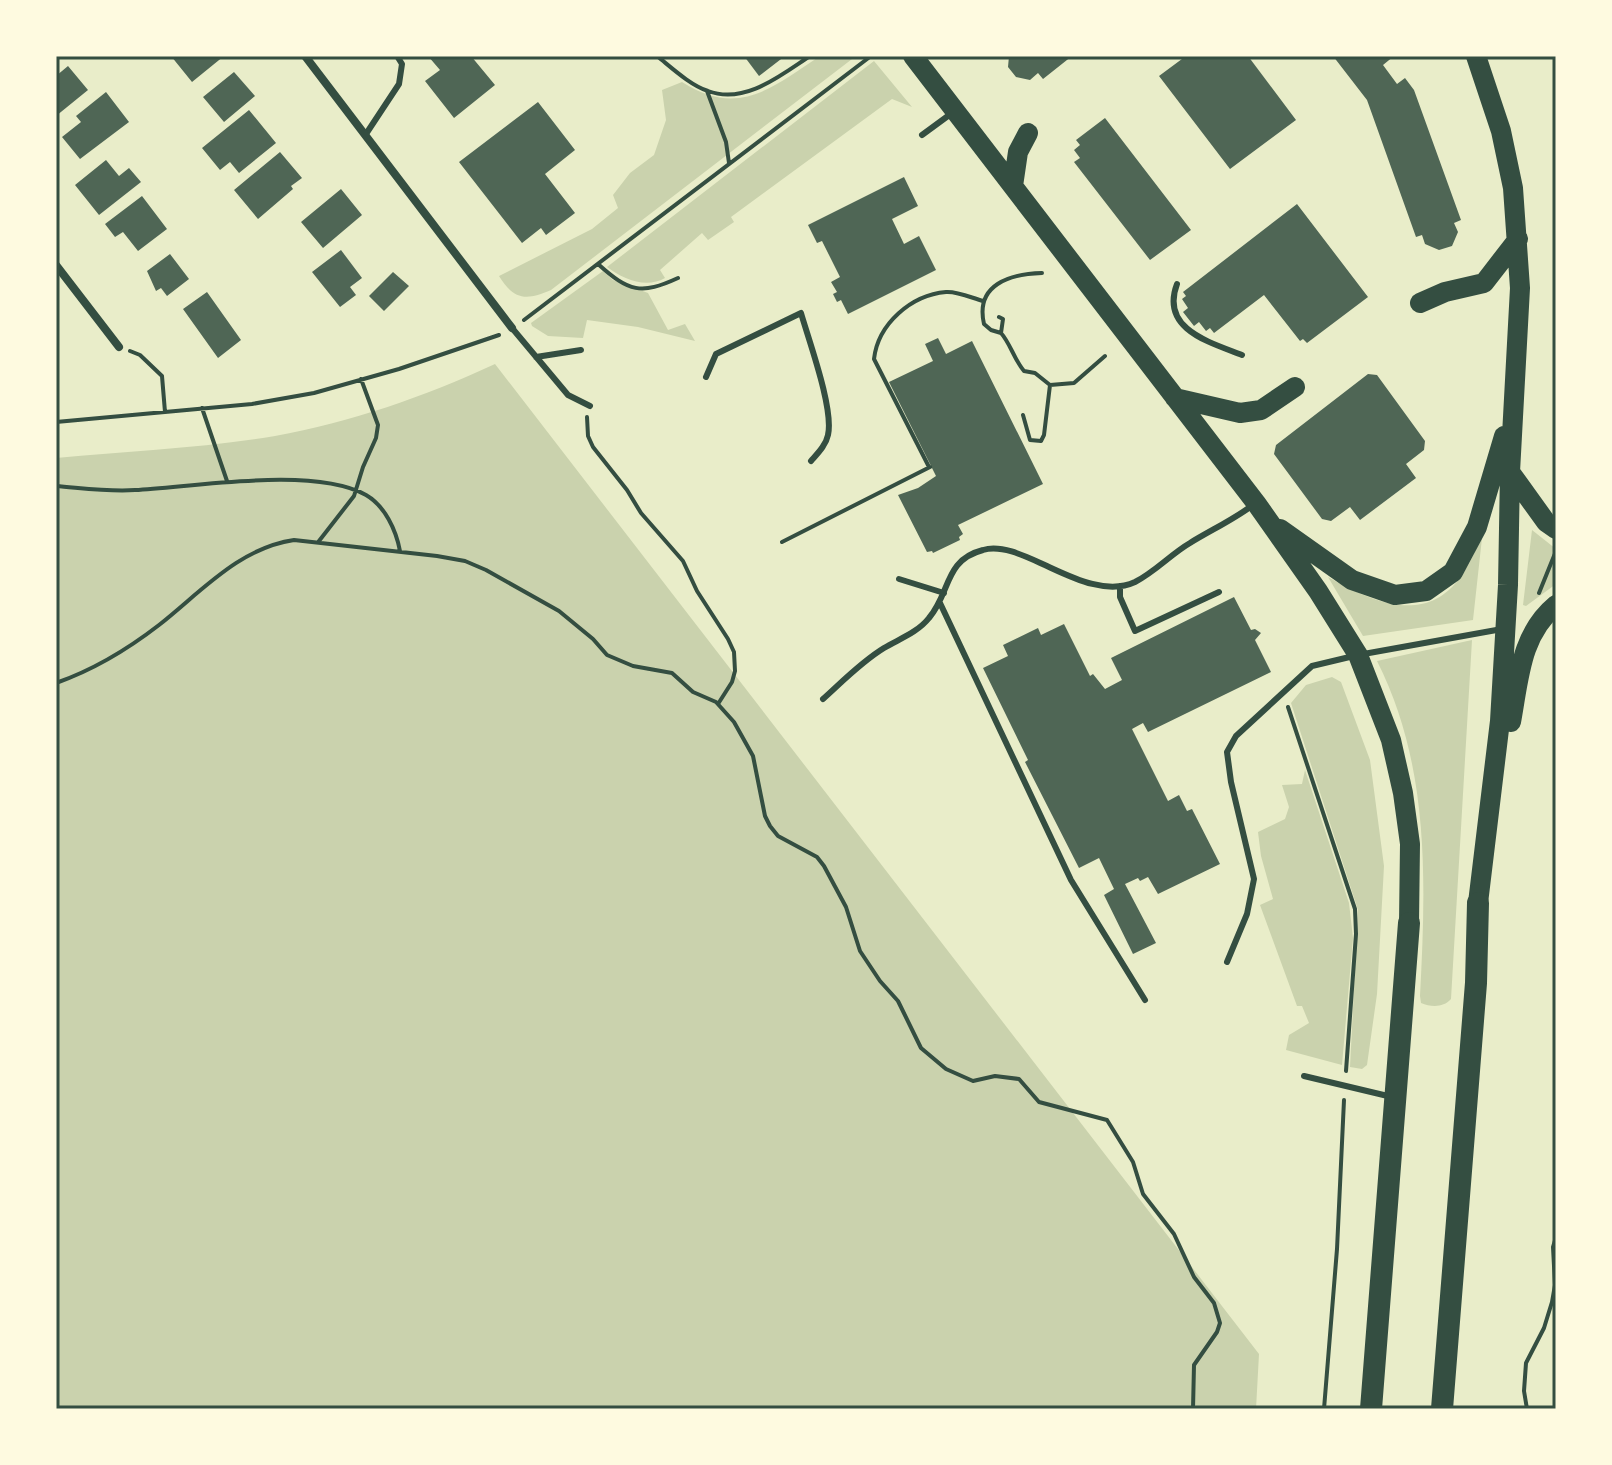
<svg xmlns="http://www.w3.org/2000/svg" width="1612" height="1465" viewBox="0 0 1612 1465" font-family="Manrope,sans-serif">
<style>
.green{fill:#cad2ad}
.building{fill:#4f6655}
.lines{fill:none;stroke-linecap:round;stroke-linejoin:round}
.path{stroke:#344e41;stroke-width:4}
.service{stroke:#344e41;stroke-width:6}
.minor{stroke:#344e41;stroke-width:8}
.trunk{stroke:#344e41;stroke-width:20}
.motorway{stroke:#344e41;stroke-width:22}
.neatline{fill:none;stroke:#344e41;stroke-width:3}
</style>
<rect width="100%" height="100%" fill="#e9edc9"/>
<path class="green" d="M820,56H856L551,290C526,301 514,300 499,276L592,229L618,208L613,195L630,173L654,155L666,120L662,90L682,82C738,118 772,88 820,56Z
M874,61L912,107L892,99L731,217L734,222L708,240L702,233L660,270L665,278C646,289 623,279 607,267Z
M603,271L613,280L648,293L668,330L685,324L695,341L638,327L587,320L583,338L548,336L532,326L531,323Z
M495,364L1259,1354L1256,1409H56V458C129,451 203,448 275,436C351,422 424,397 495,364Z
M1532,530L1556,549V584L1526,606L1523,605Z
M1482,538L1473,620L1363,636L1328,577C1370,601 1426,627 1461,576C1470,565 1475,550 1482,538Z
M1472,640L1451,999C1443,1008 1431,1007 1421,1003L1420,996C1426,881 1430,766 1377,661Z
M1332,677L1341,682L1370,760L1384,866L1377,994L1367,1065L1362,1069L1350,1067L1358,910L1291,703L1306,685Z
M1305,770L1349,903L1353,938L1342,1065L1286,1050L1289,1035L1309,1023L1302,1006H1297L1260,905L1273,899L1261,856L1258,832L1285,819L1289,807L1282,785L1302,784Z"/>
<path class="building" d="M171,56H224L192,82Z
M428,56H471L495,85L454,118L425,81L440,70Z
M744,56H785L759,76Z
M1009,56H1072L1043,79L1038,73L1030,80L1016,77L1008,67Z
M1186,56H1248L1296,120L1230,169L1159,76Z
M1333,56H1394L1383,65L1397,84L1405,78L1414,90L1461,220L1454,223L1458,232L1452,246L1439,250L1425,244L1422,235L1416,237L1367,100Z
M68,66L88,90L56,116V76Z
M234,72L255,96L224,122L203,97Z
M106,92L129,122L80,159L62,137L81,122L76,116Z
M538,102L575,150L545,174L575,213L546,235L541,228L522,243L459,162Z
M249,110L276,143L239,173L230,162L220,170L202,148Z
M1105,118L1191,230L1150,260L1074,162L1080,158L1074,150L1080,145L1076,140Z
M280,152L302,178L291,186L293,189L258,219L234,190Z
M106,160L119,176L129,168L141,182L99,215L75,185Z
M904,177L918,206L892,219L904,244L919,236L936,270L848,314L841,300L837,302L833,294L837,292L831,282L840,277L822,241L817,243L808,225Z
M341,189L362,215L323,248L301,222Z
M142,196L167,229L138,251L123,232L115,237L105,224Z
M1297,204L1368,297L1307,343L1303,339L1300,341L1264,295L1214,333L1210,328L1206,331L1199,322L1194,326L1183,312L1188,308L1182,299L1186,296L1183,292Z
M341,250L362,278L350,287L356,295L340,307L312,272Z
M170,254L189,279L167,296L161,288L156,291L147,271Z
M393,272L409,286L384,311L369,296Z
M207,292L241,340L218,358L183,309Z
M938,338L946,354L972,341L1043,484L958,525L963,534L959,537L960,540L933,553L932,551L927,552L898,495L918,488L936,476L889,382L933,361L925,344Z
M1368,374L1377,375L1425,441L1424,450L1406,464L1416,478L1360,520L1350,507L1331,521L1322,519L1274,454L1276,445Z
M1234,597L1251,630L1255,629L1261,633L1255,640L1271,672L1148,732L1143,723L1132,729L1168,801L1179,795L1187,811L1192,809L1220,864L1158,894L1148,877L1140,881L1138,878L1125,884L1156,943L1133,954L1104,895L1114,889L1099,858L1079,868L1025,762L1028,760L983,668L1008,656L1003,645L1038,628L1041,635L1064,624L1090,676L1093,674L1105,689L1122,680L1111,658Z"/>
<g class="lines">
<path class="path" d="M657,56C672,68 690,85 708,91C745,105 781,75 810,56
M707,91L726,142L729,163
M598,264C629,292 641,295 678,278
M999,317L1003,319L1001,333L991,330L984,324C975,285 1009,274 1042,273
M524,320L871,56
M1001,333C1010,343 1014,359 1024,371L1035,373L1050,385L1074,383L1105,356
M130,351L140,355L162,376L165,412
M202,408L227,481
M1023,415L1030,440L1041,441L1044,435L1050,385
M587,417L588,436L593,447L627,490L641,513L683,561L697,591L728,639L734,652L735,671L732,682L718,704
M56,422L252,404L314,393L399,369L499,335
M929,467L874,359C878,324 911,295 946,292C957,291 972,298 983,301
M56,486C82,488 109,492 135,490C194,487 313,466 366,495C385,506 396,530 400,551
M319,541L354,496L363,467L376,438L378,425L361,379
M782,542L930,467
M1539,593L1556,551
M56,683C93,670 128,649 159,625C201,592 239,548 294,540L437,556L465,561L486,570L559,611L593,639L607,655L633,666L672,673L693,692L716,702L734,722L753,756L765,816L770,826L778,836L817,857L824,866L846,907L860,951L880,981L898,1001L921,1048L946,1069L973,1081L995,1076L1019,1079L1039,1102L1107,1120L1133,1162L1143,1194L1174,1234L1194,1277L1214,1303L1220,1323L1217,1332L1194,1365L1193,1409
M1288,707L1355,909L1356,934L1346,1071
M1324,1409L1337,1249L1344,1100
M1527,1409L1524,1391L1526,1363L1544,1328L1552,1302L1555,1285L1553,1247L1556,1237"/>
<path class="service" d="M366,134L399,84L402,64L397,56
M922,135L952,113
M1177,284C1160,329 1209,342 1242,355
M512,328L568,395L590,406
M536,357L581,350
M706,377L716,354L801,313C809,341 834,409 828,435C826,445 818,453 811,461
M899,579L944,593
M1120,586V597L1135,631L1219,592
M940,603L1071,880L1145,1000
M823,699C842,682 861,662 884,648C899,639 917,633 929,618C951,592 944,560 983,550C1003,544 1029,558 1047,566C1073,578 1107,595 1135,582C1155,572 1171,554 1190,543C1211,530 1233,520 1253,505
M1227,962L1247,914L1254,879L1231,782L1227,752L1236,736L1312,666L1358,655L1502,629
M1304,1076L1392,1097"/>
<path class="minor" d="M305,56L512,328
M56,265L119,347"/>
<path class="trunk" d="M913,56L1256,503L1318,591L1358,655L1391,740L1403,793L1410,844L1409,923
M1476,56L1501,131L1513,188L1520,288L1510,472L1508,585L1500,721L1478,903
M1013,186L1018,152L1028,133
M1420,303L1445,292L1484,283L1518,239
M1175,398L1240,413L1261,410L1295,387
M1510,472L1546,522L1556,529
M1280,529L1352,580L1395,595L1426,591L1453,572L1477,527L1504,436
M1511,722C1519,679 1520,635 1556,605"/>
<path class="motorway" d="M1371,1409L1409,923
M1442,1409L1476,983L1478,903"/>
</g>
<rect width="1612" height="1465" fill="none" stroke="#fefae0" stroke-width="116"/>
<rect x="58" y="58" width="1496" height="1349" class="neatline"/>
</svg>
